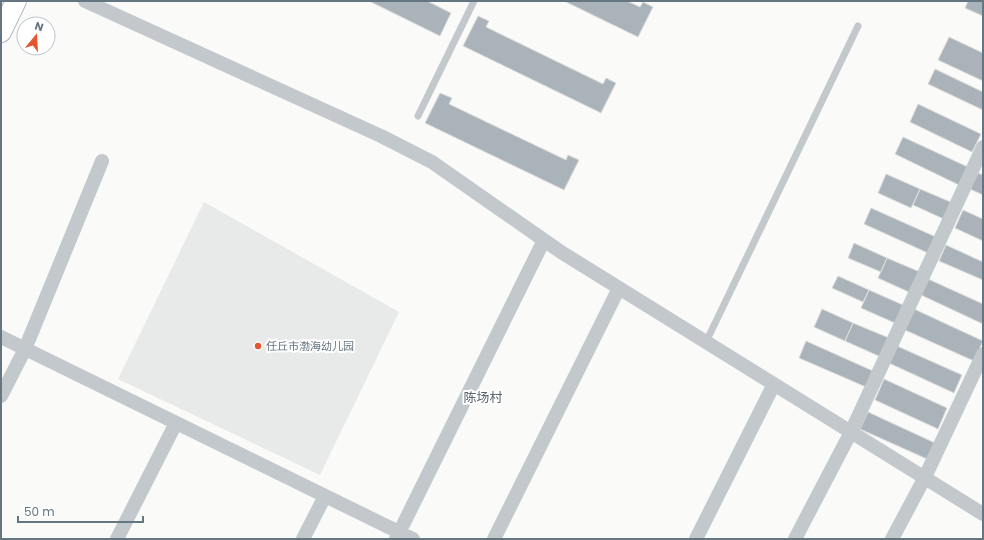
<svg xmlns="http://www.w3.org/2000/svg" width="984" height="540" viewBox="0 0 984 540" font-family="Poppins,'Noto Sans SC',sans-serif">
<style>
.built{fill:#e8e9e9}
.building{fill:#aab3b9;stroke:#dcdcda}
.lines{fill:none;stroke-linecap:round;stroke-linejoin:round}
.secondary-casing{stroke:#b3babf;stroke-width:22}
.lane{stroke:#c3c8cc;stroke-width:7}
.street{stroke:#c3c8cc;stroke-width:14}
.secondary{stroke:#fff;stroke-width:20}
.poi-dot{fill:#e4572e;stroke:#fff;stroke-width:1.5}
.labels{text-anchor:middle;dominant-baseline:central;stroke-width:4;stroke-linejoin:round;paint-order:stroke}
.poi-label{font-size:11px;fill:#657683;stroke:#fff;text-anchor:start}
.quarter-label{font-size:13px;fill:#57646e;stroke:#fff}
</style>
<rect width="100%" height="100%" fill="#fafaf8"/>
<path class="built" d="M204,202L399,312L320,475L118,379Z"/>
<path class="building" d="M369,1H427L451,13L440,36Z
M564,1H627L640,7L643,2L653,7L638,37Z
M968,1H983V16L965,8Z
M478,16L489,21L486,27L603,84L606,78L616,83L601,113L463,46Z
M949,37L983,53V81L938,60Z
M935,69L983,92V110L928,84Z
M440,93L452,98L449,104L566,160L568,155L579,160L564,190L425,123Z
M918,104L981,134L972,152L910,122Z
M903,137L970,168L961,186L895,154Z
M978,173L983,175V195L970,189Z
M886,174L920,189L911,208L878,193Z
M920,189L953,203L946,220L913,205Z
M871,208L936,237L928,253L864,224Z
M963,210L983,219V241L955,228Z
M854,243L887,258L881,272L848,258Z
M946,245L983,262V280L939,261Z
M887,258L920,272L911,293L878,278Z
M838,276L869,290L863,302L832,288Z
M928,279L983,304V324L921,295Z
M869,290L903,305L895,323L861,308Z
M822,309L853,323L845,341L814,327Z
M914,309L983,341L974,361L905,330Z
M853,323L889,338L881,357L845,341Z
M806,341L873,371L866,387L799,358Z
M897,346L962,375L954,393L889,363Z
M884,379L947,408L938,429L875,400Z
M868,412L935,443L927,459L860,429Z"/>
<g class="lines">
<defs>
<path id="secondary" d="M1,32L16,1"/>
</defs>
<use href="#secondary" class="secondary-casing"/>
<path class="lane" d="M418,116L474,1
M706,342L858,26"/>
<path class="street" d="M85,1L381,136L432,162L561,252L983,514
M1,337L413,539
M1,396L25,349L102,161
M117,539L176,423
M303,539L325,496
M396,539L544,240
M494,539L619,288
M696,539L774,384
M795,539L851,432L983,147
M892,539L925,477L983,354"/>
<use href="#secondary" class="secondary"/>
</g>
<circle class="poi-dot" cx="258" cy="346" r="4"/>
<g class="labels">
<g class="poi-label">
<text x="266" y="346">任丘市渤海幼儿园</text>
</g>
<g class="quarter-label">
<text x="483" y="397">陈场村</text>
</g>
</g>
<rect width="984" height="540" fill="none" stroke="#657683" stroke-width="4"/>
<g transform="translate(36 36) rotate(18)"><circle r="19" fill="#ffffff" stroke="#c1c8cd"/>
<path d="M0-3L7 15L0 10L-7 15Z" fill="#e4572e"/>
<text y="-6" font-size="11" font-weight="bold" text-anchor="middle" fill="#657683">N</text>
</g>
<path d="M18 516v6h125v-6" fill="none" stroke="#657683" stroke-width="2"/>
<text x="24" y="516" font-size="12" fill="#657683" stroke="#ffffff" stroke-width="3" paint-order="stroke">50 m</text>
</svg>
